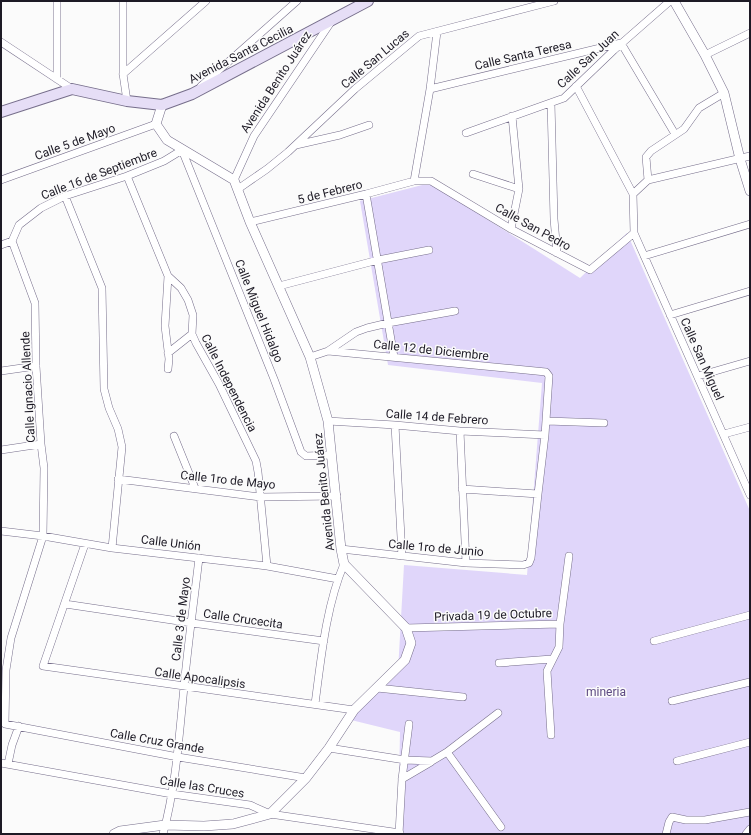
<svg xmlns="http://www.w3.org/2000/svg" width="751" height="835" viewBox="0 0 751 835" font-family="Roboto,sans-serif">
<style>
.green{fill:#e0d6fa}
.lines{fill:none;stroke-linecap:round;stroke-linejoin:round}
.minor-casing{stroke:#766e8b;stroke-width:8}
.tertiary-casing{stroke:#766e8b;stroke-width:10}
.secondary-casing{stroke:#766e8b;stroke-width:12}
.minor{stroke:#fff;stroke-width:7}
.tertiary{stroke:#fff;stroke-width:9}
.secondary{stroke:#e6def6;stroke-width:10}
.labels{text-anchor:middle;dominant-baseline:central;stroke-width:3;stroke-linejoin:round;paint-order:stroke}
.street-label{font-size:12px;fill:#1d1a25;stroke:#fbfbfb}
.park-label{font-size:12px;fill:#5d4a82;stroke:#fbfbfb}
</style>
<rect width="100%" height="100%" fill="#fbfbfb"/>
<path class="green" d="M430,183L580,278L627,233L750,511V827L744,834H398L400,732L347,719L398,671L404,565L527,575L542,383L388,365L360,201Z"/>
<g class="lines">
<defs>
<path id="minor" d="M123,1V74L127,101
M1,42L72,89
M705,55L750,33
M123,74L206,1
M57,79V1
M201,86L297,1
M576,86L633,194
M430,89L621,43L675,134
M724,93L699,108L684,129L651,151L646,157L648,180L633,194L634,233L750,495
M551,103L554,219L557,253
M466,133L564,98L614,50L670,1
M296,145L340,135L369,125
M473,174L519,189
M127,176L168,276L181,288L188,300L193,315L192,334L196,343L219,384L256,461L258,472L267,566
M1,180L156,124
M234,180L254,136L331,22
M648,180L750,156
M414,181L430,89L437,32
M238,189L267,169L288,152L355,89L419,36L554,1
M366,194L394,357
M65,196L102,288L104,389L109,408L118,429L122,447L112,548
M250,222L366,194L414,181H431L511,229L590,270L634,233
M511,229L519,189L512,116
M12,241L35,303L36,366L41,444L44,468L43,536L11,638L6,670L5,724L178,757L306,778
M12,241L19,225L41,208L65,196L127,176L164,161L182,150L274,379L301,452L306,456L332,455
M1,245L12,241
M644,256L750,224
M279,286L378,260L429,250
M670,315L750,291
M328,351L356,332L367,328L388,323L455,311
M168,353L192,334
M310,357L328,351L546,372L549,376L545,435L538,494L531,558L529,563L523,565L466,563L341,549
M168,369L169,359L165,326L168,276
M1,371L36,366
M698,376L750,361
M328,421L395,425L460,431L545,435
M547,421L604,423
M395,425L402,556
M460,431L466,563
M724,434L750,427
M174,436L195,488
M1,450L41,444
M118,479L260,497L337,496
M462,489L538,494
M1,531L43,536L112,548L267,566L338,579
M85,544L43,666L354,710
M65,604L192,623L324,641
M406,628L560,624
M654,641L750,615
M499,663L552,659
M377,688L463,697
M672,701L750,682
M315,704C321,659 326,606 344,564
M551,735L547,671L559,647L560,624L569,556
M329,748L405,760L432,761L447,752L498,713
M447,752L501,827
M677,761L750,742
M1,763L172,794L250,805L270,814L400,833
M8,764L12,745L19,726
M402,779L431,762
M163,834C176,786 179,737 184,687C188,644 194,601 199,558
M399,834L402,779L409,724
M666,834L669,822L672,817L686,820H705L750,812
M746,834L750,829"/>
<path id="tertiary" d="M674,1L705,55L724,93L740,159L750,191
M114,834L120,831L165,825L204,826L233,824L270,814L306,778L329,748L354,710L405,660L411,643L406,628L344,564L341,549L328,421L310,357L250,222L234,180L167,140L156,124L162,105"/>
<path id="secondary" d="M1,112L72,89L127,101L162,105L192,94L368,1"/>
</defs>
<use href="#minor" class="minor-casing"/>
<use href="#tertiary" class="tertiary-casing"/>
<use href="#secondary" class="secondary-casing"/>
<use href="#minor" class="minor"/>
<use href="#tertiary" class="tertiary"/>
<use href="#secondary" class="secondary"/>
</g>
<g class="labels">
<g class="street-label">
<text transform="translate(241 54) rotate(-27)">Avenida Santa Cecilia</text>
<text transform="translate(523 55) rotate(-13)">Calle Santa Teresa</text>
<text transform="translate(375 59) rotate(-40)">Calle San Lucas</text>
<text transform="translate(588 59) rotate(-43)">Calle San Juan</text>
<text transform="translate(276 82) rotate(-57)">Avenida Benito Juárez</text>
<text transform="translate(75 142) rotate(-20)">Calle 5 de Mayo</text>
<text transform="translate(99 174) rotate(-21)">Calle 16 de Septiembre</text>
<text transform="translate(330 192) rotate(-14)">5 de Febrero</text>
<text transform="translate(533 227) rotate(29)">Calle San Pedro</text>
<text transform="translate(259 311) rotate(68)">Calle Miguel Hidalgo</text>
<text transform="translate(431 350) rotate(6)">Calle 12 de Diciembre</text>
<text transform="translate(702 359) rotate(66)">Calle San Miguel</text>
<text transform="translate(229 383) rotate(63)">Calle Independencia</text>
<text transform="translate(28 387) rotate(-93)">Calle Ignacio Allende</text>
<text transform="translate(437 417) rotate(4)">Calle 14 de Febrero</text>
<text transform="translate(228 480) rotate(6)">Calle 1ro de Mayo</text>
<text transform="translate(324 492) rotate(-96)">Avenida Benito Juárez</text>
<text transform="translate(171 543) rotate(7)">Calle Unión</text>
<text transform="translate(436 548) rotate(5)">Calle 1ro de Junio</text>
<text transform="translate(493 615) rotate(-2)">Privada 19 de Octubre</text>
<text transform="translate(181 619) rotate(-83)">Calle 3 de Mayo</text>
<text transform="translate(243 619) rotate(8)">Calle Crucecita</text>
<text transform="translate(200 678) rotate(8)">Calle Apocalipsis</text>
<text transform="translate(157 741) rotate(10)">Calle Cruz Grande</text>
<text transform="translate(202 787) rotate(9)">Calle las Cruces</text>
</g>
<g class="park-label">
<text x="606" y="692">mineria</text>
</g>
</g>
<rect width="751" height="835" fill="none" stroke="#1d1a25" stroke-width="4"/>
</svg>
